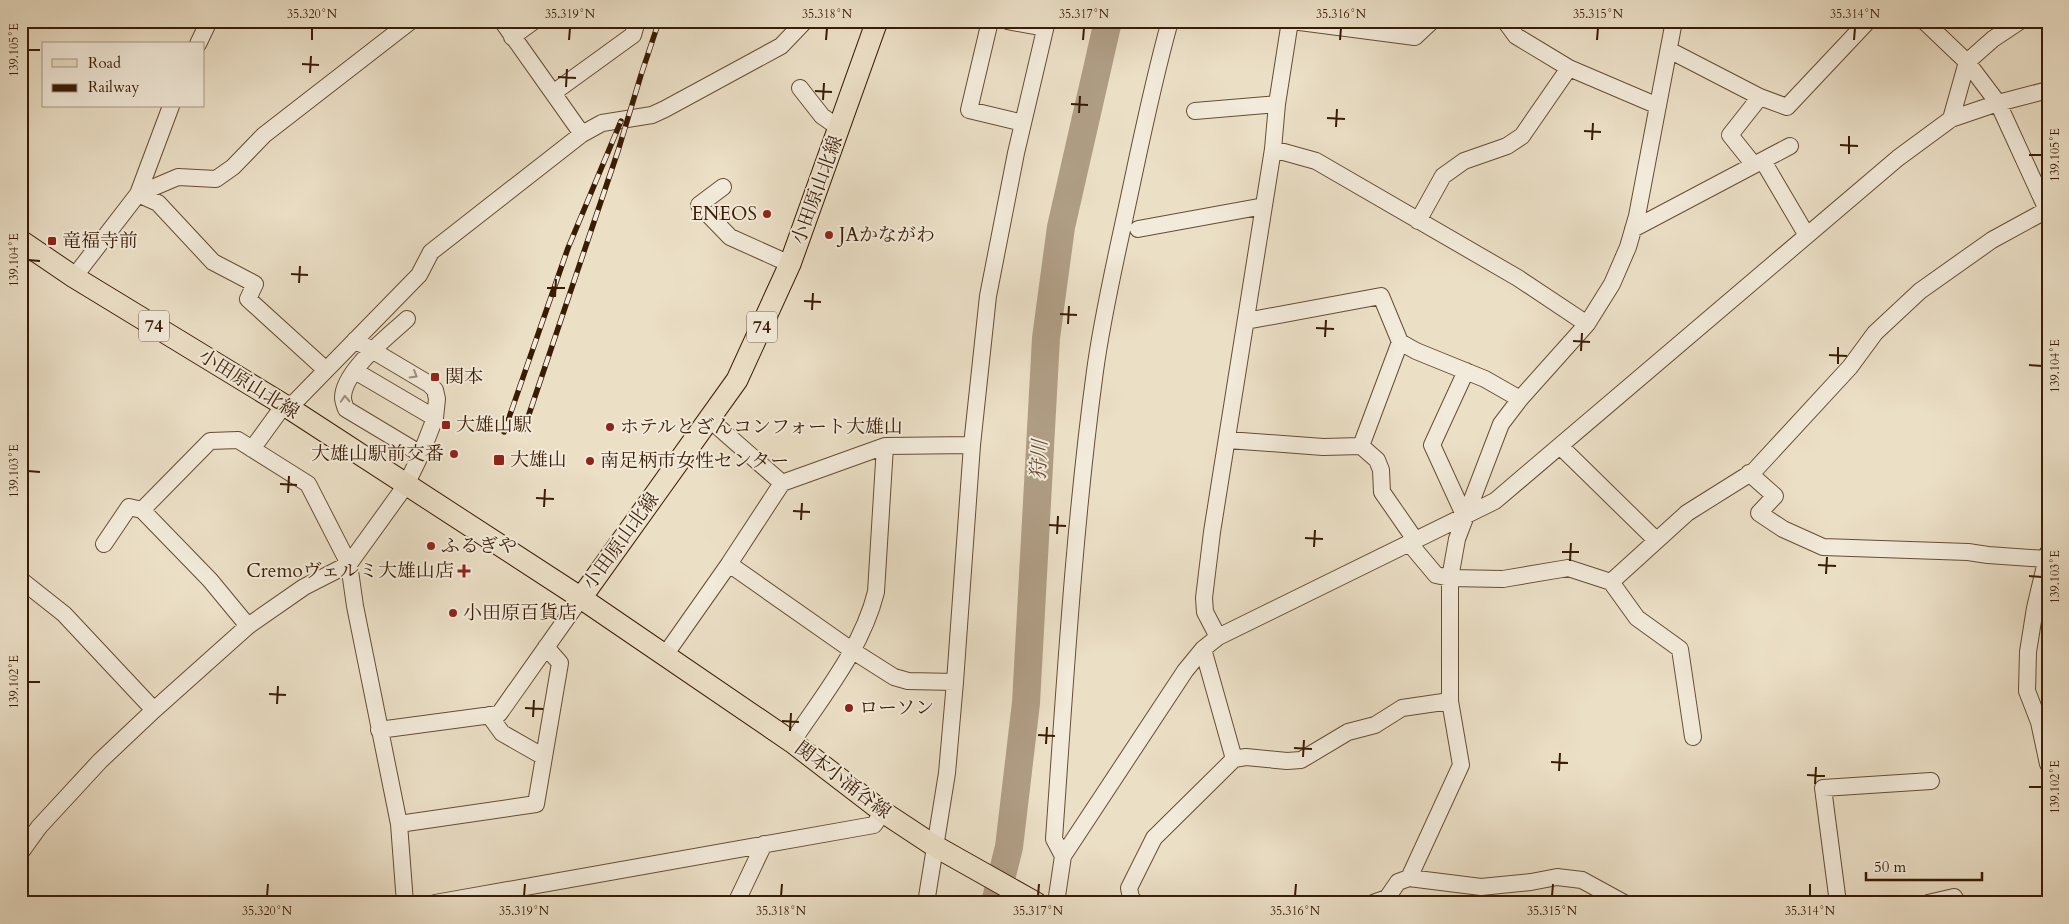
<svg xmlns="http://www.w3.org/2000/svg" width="2069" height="924" viewBox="0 0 2069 924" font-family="Cardo,'Noto Serif JP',serif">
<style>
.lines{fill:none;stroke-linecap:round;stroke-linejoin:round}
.river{stroke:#af9d84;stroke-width:28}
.minor-casing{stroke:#664d34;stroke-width:18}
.major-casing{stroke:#3a1c04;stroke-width:23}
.minor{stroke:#f2eada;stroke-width:16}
.major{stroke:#ebdfc6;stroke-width:21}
.rail-casing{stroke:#3a1c04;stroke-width:5.5}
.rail{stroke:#f2eada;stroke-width:4;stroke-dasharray:11;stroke-linecap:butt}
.oneway{stroke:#9f8d7a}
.ticks{fill:none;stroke:#3a1c04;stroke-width:2}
.poi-dot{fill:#8f2418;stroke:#f2eada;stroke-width:2}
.labels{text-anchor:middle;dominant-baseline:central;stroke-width:4;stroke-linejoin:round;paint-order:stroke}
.shield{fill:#f2eada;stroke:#715a44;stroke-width:1}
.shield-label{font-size:18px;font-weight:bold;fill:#3a1c04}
.street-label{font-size:19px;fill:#3a1c04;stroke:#f2eada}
.poi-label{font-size:19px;fill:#3a1c04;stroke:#f2eada;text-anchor:start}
.water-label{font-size:20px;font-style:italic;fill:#634931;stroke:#f2eada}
.neatline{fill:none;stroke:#3a1c04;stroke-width:2}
.ticks-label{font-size:12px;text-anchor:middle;fill:#3a1c04}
</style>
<rect width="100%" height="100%" fill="#ebdfc6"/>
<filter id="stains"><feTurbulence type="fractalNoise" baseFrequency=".004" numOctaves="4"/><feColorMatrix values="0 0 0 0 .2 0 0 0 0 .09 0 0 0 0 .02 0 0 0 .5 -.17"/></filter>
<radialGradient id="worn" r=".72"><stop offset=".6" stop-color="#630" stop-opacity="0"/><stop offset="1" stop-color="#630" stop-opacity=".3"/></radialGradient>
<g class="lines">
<path class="river" d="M995,903L1009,847L1026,703L1046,338L1061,227L1108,21"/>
<defs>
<path id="minor" d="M502,21L582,134
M990,21L969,110L1023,123
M1007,21L1045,28
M1292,21L1415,37L1432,21
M1505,21L1516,36L1569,68L1658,106
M1924,21L1967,62L1998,103L2048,212
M512,37L534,21
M198,44L209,21
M1669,50L1760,97
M800,88L822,116L839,128
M553,93L633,35L637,21
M1195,111L1277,104
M1951,119L1967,62L1993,39L2020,21
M1273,149L1316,161L1518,278L1587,324
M1763,161L1806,234
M1754,165L1730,135L1760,97L1787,107L1868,21
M723,187L699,205L730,237L790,264
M138,194L178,177L216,179L233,167L264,135L411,21
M138,194L158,203L213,262L255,284L248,299L326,370
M1418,221L1443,176L1464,161L1507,146L1522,136L1569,68
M1138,229L1264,206
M1633,229L1790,146
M74,277L138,194L171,106
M407,319C389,336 343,371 343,398C343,401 345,406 346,409L421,454
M1246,321L1381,296L1400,342L1361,446L1377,460L1381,470L1382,492L1416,541
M1400,342L1416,351L1485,379L1520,399
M355,371L435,418
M289,408L419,275L431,252L582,134L602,123L652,115L665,109L781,46L805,21
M709,419L782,483
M1228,440L1323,447L1361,446
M1560,446L1656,540
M252,449L284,405
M1749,473L1775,496L1759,513L1783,529L1823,547L1968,552L1988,555L2046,559
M1465,517L1432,445L1466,371
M104,544L129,507L142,510
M1410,544L1436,575L1450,578L1503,579L1568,568L1611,582
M2048,553L2035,608L2028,652L2027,691L2039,722L2048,764
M729,564L853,651L894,677L908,681L955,682
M21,580L64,614L154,710
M248,626L210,580L142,510L210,441L238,440L308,484L349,564L355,606L399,824L405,903
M1218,637L1205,612L1204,598L1212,532L1273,149L1277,104L1290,21
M1203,649L1234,759
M665,655L729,564L782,483L885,446L972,445
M489,715L502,733L544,757
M379,730L499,714L581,598
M1693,737L1680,649L1637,618L1611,582L1687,513L1754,471L1850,367L1875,333L1920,291L1992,240L2047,210
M792,742C824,694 862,648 876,592L885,446
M399,824L536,804L560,663L546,647
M21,852L39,827L100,761L154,710L248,626L304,587L349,564L406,485L421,454L435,418L437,399L435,390L429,384L355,340
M1063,856L1054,839C1065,683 1074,526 1095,371C1102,319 1114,267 1125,216C1139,151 1152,85 1170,21
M1409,878L1481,887L1531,882L1557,877L1582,880L1624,903
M435,903L874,825L883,812
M736,903L764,844
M926,903L947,773L955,682L972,445L988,296L1016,153L1047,21
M1056,903L1063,856L1185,671L1203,649L1218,637L1495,501L1898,158L1951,119L1998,103L2048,90
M1136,903L1131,898L1129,888L1154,838L1234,759L1246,757L1287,761L1301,760L1348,732L1375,725L1402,708L1450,701
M1373,903L1387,898L1398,882L1409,878L1461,765L1450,701V578L1457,539L1501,424L1520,399L1587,324L1612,284L1628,247L1637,216L1674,21
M1838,903L1823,788L1931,781
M1928,903L1954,897L1958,903"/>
<path id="major" d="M21,241L74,277L289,408L581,598L792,742L883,812L933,845L1036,903
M581,598L737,380L790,264L877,21"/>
</defs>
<use href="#minor" class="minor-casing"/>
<use href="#major" class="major-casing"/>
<use href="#minor" class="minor"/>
<use href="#major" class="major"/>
<defs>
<path id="rail" d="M524,429L618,151L641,75L659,21
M504,432L568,248L621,121"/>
</defs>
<use href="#rail" class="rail-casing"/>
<use href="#rail" class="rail"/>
</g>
<defs><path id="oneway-chevron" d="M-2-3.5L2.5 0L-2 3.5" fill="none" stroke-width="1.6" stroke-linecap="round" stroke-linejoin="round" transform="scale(1.25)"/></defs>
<g class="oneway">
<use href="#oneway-chevron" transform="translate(414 375) rotate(30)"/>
<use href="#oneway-chevron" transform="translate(345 399) rotate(-93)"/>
</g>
<path class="ticks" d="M312,40V28M569,40L570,28M826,40L827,28M1083,40L1084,28M1340,40L1341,28M1597,40L1598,28M1854,40L1855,28M28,50H40M302,64L319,65M310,73L311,56M558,77L576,78M566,87L567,69M815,91L832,92M823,100L824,83M1071,104L1088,105M1079,113L1080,96M1327,118L1345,119M1336,127L1337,109M1584,131L1601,132M1592,140L1593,123M1840,145L1858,146M1849,154V136M2029,155H2042M28,260L40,261M291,274L308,275M299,283L300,266M547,288H565M555,297L556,279M804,301L821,302M812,310L813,293M1060,314L1077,315M1068,324L1069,306M1316,328L1334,329M1325,337L1326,320M1573,341L1590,342M1581,351L1582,333M1829,355L1847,356M1838,364V347M2029,365L2042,366M28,471L40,472M280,484L297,485M288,493L289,476M536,498L554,499M544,507L545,489M793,511L810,512M801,520L802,503M1049,525L1066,526M1057,534L1058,516M1305,538L1323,539M1314,547L1315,530M1562,552H1579M1570,561L1571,543M1818,565L1836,566M1826,574L1827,557M2029,576L2042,577M28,682H40M269,694L286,695M277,704L278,686M525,708L543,709M533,717L534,700M782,721L799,722M790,731L791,713M1038,735L1055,736M1046,744L1047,727M1294,748L1312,749M1303,757L1304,740M1551,762L1568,763M1559,771L1560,753M1807,775L1825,776M1815,784L1816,767M2029,787H2042M267,896L268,884M524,896L525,884M781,896L782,884M1038,896L1039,884M1295,896L1296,884M1552,896L1553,884M1810,896V884"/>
<g class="poi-dot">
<circle cx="767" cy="214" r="5"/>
<circle cx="829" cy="235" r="5"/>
<rect x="47" y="236" width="10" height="10" rx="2.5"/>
<rect x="430" y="372" width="10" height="10" rx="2.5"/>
<rect x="441" y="420" width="10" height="10" rx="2.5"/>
<circle cx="610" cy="427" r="5"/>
<circle cx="454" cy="454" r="5"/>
<rect x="493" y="454" width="12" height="12" rx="2.5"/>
<circle cx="590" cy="461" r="5"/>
<circle cx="431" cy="546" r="5"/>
<path d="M461.5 563.5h5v5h5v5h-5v5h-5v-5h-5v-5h5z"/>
<circle cx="453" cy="613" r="5"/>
<circle cx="849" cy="708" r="5"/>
</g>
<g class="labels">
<g class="shield">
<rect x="139" y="310.5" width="30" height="31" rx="4"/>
<rect x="747" y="311.5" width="30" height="31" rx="4"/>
</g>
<g class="shield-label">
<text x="154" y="326">74</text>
<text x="762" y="327">74</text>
</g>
<g class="street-label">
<text transform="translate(817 190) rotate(-70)">小田原山北線</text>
<text transform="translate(249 384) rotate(32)">小田原山北線</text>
<text transform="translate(621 541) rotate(-54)">小田原山北線</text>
<text transform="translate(843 780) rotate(37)">関本小涌谷線</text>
</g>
<g class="poi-label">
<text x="757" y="214" text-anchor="end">ENEOS</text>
<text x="839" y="235">JAかながわ</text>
<text x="62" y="241">竜福寺前</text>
<text x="445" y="377">関本</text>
<text x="456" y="425">大雄山駅</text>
<text x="620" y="427">ホテルとざんコンフォート大雄山</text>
<text x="444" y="454" text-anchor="end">大雄山駅前交番</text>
<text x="510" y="460">大雄山</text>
<text x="600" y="461">南足柄市女性センター</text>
<text x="441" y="546">ふるぎや</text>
<text x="454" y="571" text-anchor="end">Cremoヴェルミ大雄山店</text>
<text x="463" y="613">小田原百貨店</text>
<text x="859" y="708">ローソン</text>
</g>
<g class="water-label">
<text transform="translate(1039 460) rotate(-87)">狩川</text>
</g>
</g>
<rect width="2069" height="924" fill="none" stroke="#ebdfc6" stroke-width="55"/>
<rect x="42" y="42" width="162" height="65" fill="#f2eada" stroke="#a89884"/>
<rect x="52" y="59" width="25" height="8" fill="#ebdfc6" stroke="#a89884"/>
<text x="88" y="68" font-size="15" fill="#3a1c04">Road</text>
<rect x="52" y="84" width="25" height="8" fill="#3a1c04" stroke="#a89884"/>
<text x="88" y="92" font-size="15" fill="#3a1c04">Railway</text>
<path d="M1866 872v8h116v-8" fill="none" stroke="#3a1c04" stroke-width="2.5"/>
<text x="1874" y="872" font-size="15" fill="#3a1c04" stroke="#f2eada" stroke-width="4" paint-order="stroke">50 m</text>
<rect x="28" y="28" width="2014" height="868" class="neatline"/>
<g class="ticks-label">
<text x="312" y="18">35.320°N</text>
<text x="570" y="18">35.319°N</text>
<text x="827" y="18">35.318°N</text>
<text x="1084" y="18">35.317°N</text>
<text x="1341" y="18">35.316°N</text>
<text x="1598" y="18">35.315°N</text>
<text x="1855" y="18">35.314°N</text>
<text transform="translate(14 50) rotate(-90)" y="4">139.105°E</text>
<text transform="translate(2055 155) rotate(-90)" y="4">139.105°E</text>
<text transform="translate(14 260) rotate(-90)" y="4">139.104°E</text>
<text transform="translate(2055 366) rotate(-90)" y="4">139.104°E</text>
<text transform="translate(14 471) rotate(-90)" y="4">139.103°E</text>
<text transform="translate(2055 577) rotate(-90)" y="4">139.103°E</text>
<text transform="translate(14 682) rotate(-90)" y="4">139.102°E</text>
<text transform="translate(2055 787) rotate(-90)" y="4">139.102°E</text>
<text x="267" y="915">35.320°N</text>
<text x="524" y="915">35.319°N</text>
<text x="781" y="915">35.318°N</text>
<text x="1038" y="915">35.317°N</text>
<text x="1295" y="915">35.316°N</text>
<text x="1552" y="915">35.315°N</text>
<text x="1810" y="915">35.314°N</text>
</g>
<rect width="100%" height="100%" filter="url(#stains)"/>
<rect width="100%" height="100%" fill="url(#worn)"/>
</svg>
